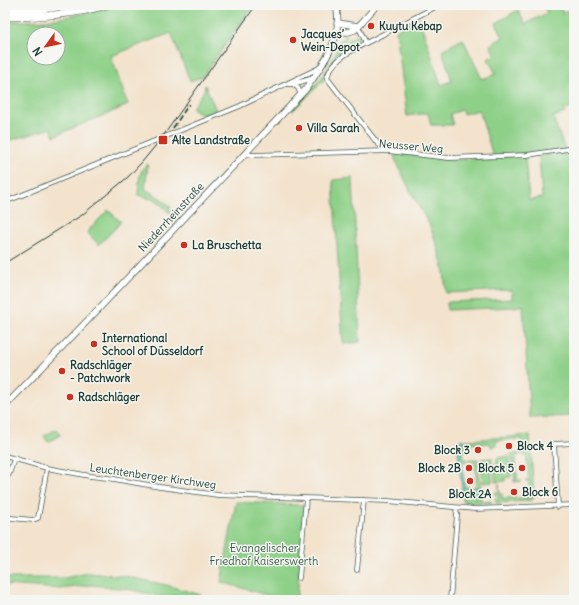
<svg xmlns="http://www.w3.org/2000/svg" width="579" height="605" viewBox="0 0 579 605" font-family="Delius,sans-serif">
<style>
.green{fill:#8ed088;stroke:#56865e;fill-rule:evenodd}
.lines{fill:none;stroke-linecap:round;stroke-linejoin:round}
.stream{stroke:#45b3c0;stroke-width:1.5}
.street-casing{stroke:#3f564b;stroke-width:5.5}
.secondary-casing{stroke:#3f564b;stroke-width:7}
.highway-casing{stroke:#3f564b;stroke-width:8}
.street{stroke:#fff;stroke-width:4}
.secondary{stroke:#fff;stroke-width:5.5}
.highway{stroke:#fff;stroke-width:7}
.tram{stroke:#1f3d34;stroke-width:1}
.rail{stroke:#1f3d34;stroke-width:1.5;stroke-dasharray:6 3;stroke-linecap:butt}
.poi-dot{fill:#c8321e;stroke:#f6f6f2;stroke-width:1.5}
.labels{text-anchor:middle;dominant-baseline:central;stroke-width:3;stroke-linejoin:round;paint-order:stroke}
.poi-label{font-size:11px;font-weight:bold;fill:#1f3d34;stroke:#f6f6f2;text-anchor:start}
.street-label{font-size:11px;fill:#1f3d34;stroke:#f6f6f2}
.park-label{font-size:11px;fill:#355a45;stroke:#f6f6f2}
</style>
<rect width="100%" height="100%" fill="#f6f6f2"/>
<filter id="ink" filterUnits="userSpaceOnUse"><feTurbulence type="fractalNoise" baseFrequency=".025" numOctaves="2"/><feDisplacementMap in="SourceGraphic" scale="8" xChannelSelector="R" yChannelSelector="G"/><feConvolveMatrix kernelMatrix="1 2 1 2 8 2 1 2 1" color-interpolation-filters="sRGB"/></filter>
<filter id="wash" filterUnits="userSpaceOnUse"><feTurbulence type="fractalNoise" baseFrequency=".012" numOctaves="4" result="noise"/><feDisplacementMap in="SourceGraphic" scale="16" xChannelSelector="R" yChannelSelector="G"/><feGaussianBlur stdDeviation="0.9" result="paint"/><feColorMatrix in="noise" values="0 0 0 0 0 0 0 0 0 0 0 0 0 0 0 0 0 1.4 0 .05"/><feComposite in="paint" operator="in"/></filter>
<g filter="url(#wash)">
<rect width="100%" height="100%" fill="#f3e3cd"/>
<path class="green" d="M116,5H254L202,77L190,81L171,33L111,56L128,105L54,136L51,128L5,142V20C43,24 80,15 116,5ZM34,34H58V58H34Z
M543,5H559L563,13L574,8V106L564,110L565,113L553,117L565,150L493,156L479,110L463,114L462,110L450,114L453,125H431L428,113L407,116L396,30L419,18L441,85L452,81L442,50L463,39L482,79L496,74L488,59L495,55L490,45L503,37L496,23L518,10L525,24L547,13Z
M347,34L342,55L328,69L323,81L293,111L291,110C306,95 322,80 332,61C337,52 337,39 347,34Z
M358,35L361,41L359,44L349,51L346,50L349,39Z
M205,85L216,110L203,116L192,108L204,91Z
M574,149V416L530,418L523,305L514,307L447,310V303L449,302L512,299V291L509,290L446,293L444,272L437,245L430,226L410,190L394,157L397,153L450,160L525,156L529,200L542,198L539,155Z
M148,164L145,189L162,199L171,207L169,208L176,215L175,216H173L155,199H151L138,195C139,185 138,169 148,164Z
M353,178L360,342L343,344L333,180Z
M108,210L121,222L99,245L87,232Z
M57,429L60,435L48,442L44,436Z
M530,435L534,497L531,501H530L529,481H525L529,480C528,471 527,463 526,455H522V453L525,452L524,444H522L521,439H517L496,441V446L491,447L490,443L470,444L465,446L466,450H463L464,459H467V462H463L462,467L465,487H470V489L481,488V494H475V499H477V495L481,496V501H491L492,503L463,502L457,441Z
M520,453V455L516,456V460H515L518,481H522L514,482L513,480H515L511,454Z
M509,456L511,477L505,478V481L495,482V464H497V458Z
M492,458V482L483,483L481,459Z
M469,459H478L479,473H478L481,487H472L476,486V475L474,461L469,462Z
M499,484L500,494H502V498H523L527,497L528,492V501L496,503L495,498H499V495H495V492H499Z
M236,502L302,505L304,508L297,600H283L221,582Z
M88,573L124,576L166,585L201,595L202,599L188,600L177,596H158L127,589L92,585L61,589L5,585V578H64Z"/>
<g class="lines">
<path class="stream" d="M462,439L463,443L460,449L464,490L480,491"/>
</g>
</g>
<g filter="url(#ink)">
<g class="lines">
<defs>
<path id="street" d="M358,26L366,43C351,51 331,60 327,78L378,144L388,150
M366,43L439,5
M288,84H293L314,78
M293,84L298,88L301,95
M246,154L253,155L388,151L449,158L527,155L574,148
M5,202L240,106L319,68
M5,456L47,468L90,476L108,478L160,487L218,495L388,501L475,509L574,505
M5,480L9,474L14,459
M558,507L554,444L574,443
M11,518L33,520L38,518L47,468
M357,570L364,500
M299,578L306,499
M450,600L457,515L456,508"/>
<path id="secondary" d="M337,23L358,26
M337,32H348L355,30L377,5
M5,406L89,319L306,89C323,64 344,38 336,5"/>
<path id="highway" d="M5,10H33L73,5
M5,17C39,17 74,15 107,5"/>
</defs>
<use href="#street" class="street-casing"/>
<use href="#secondary" class="secondary-casing"/>
<use href="#highway" class="highway-casing"/>
<use href="#street" class="street"/>
<use href="#secondary" class="secondary"/>
<use href="#highway" class="highway"/>
<path class="tram" d="M5,263L82,215L128,177L142,162L161,139L256,5"/>
<path class="rail" d="M173,128L189,104"/>
</g>
</g>
<g class="poi-dot">
<circle cx="371" cy="26" r="4"/>
<circle cx="293" cy="40" r="4"/>
<circle cx="299" cy="128" r="4"/>
<rect x="158" y="135" width="10" height="10" rx="2"/>
<circle cx="184" cy="245" r="4"/>
<circle cx="94" cy="344" r="4"/>
<circle cx="62" cy="371" r="4"/>
<circle cx="70" cy="397" r="4"/>
<circle cx="509" cy="446" r="4"/>
<circle cx="478" cy="450" r="4"/>
<circle cx="469" cy="468" r="4"/>
<circle cx="522" cy="468" r="4"/>
<circle cx="470" cy="481" r="4"/>
<circle cx="514" cy="492" r="4"/>
</g>
<g class="labels">
<g class="poi-label">
<text x="379" y="26">Kuytu Kebap</text>
<text x="301" y="34">Jacques’<tspan x="301" dy="13">Wein-Depot</tspan></text>
<text x="307" y="128">Villa Sarah</text>
<text x="172" y="140">Alte Landstraße</text>
<text x="192" y="245">La Bruschetta</text>
<text x="102" y="338">International<tspan x="102" dy="13">School of Düsseldorf</tspan></text>
<text x="70" y="365">Radschläger<tspan x="70" dy="13">- Patchwork</tspan></text>
<text x="78" y="397">Radschläger</text>
<text x="517" y="446">Block 4</text>
<text x="470" y="450" text-anchor="end">Block 3</text>
<text x="461" y="468" text-anchor="end">Block 2B</text>
<text x="514" y="468" text-anchor="end">Block 5</text>
<text x="522" y="492">Block 6</text>
<text x="470" y="494" text-anchor="middle">Block 2A</text>
</g>
<g class="street-label">
<text transform="translate(411 146) rotate(5)">Neusser Weg</text>
<text transform="translate(171 217) rotate(-47)">Niederrheinstraße</text>
<text transform="translate(153 476) rotate(8)">Leuchtenberger Kirchweg</text>
</g>
<g class="park-label">
<text x="264" y="548">Evangelischer<tspan x="264" dy="13">Friedhof Kaiserswerth</tspan></text>
</g>
</g>
<rect width="579" height="605" fill="none" stroke="#f6f6f2" stroke-width="20"/>
<g transform="translate(46 46) rotate(237)"><circle r="19" fill="#f6f6f2" stroke="#a0aca6"/>
<path d="M0-3L7 15L0 10L-7 15Z" fill="#c8321e"/>
<text y="-6" font-size="11" font-weight="bold" text-anchor="middle" fill="#1f3d34">N</text>
</g>
</svg>
